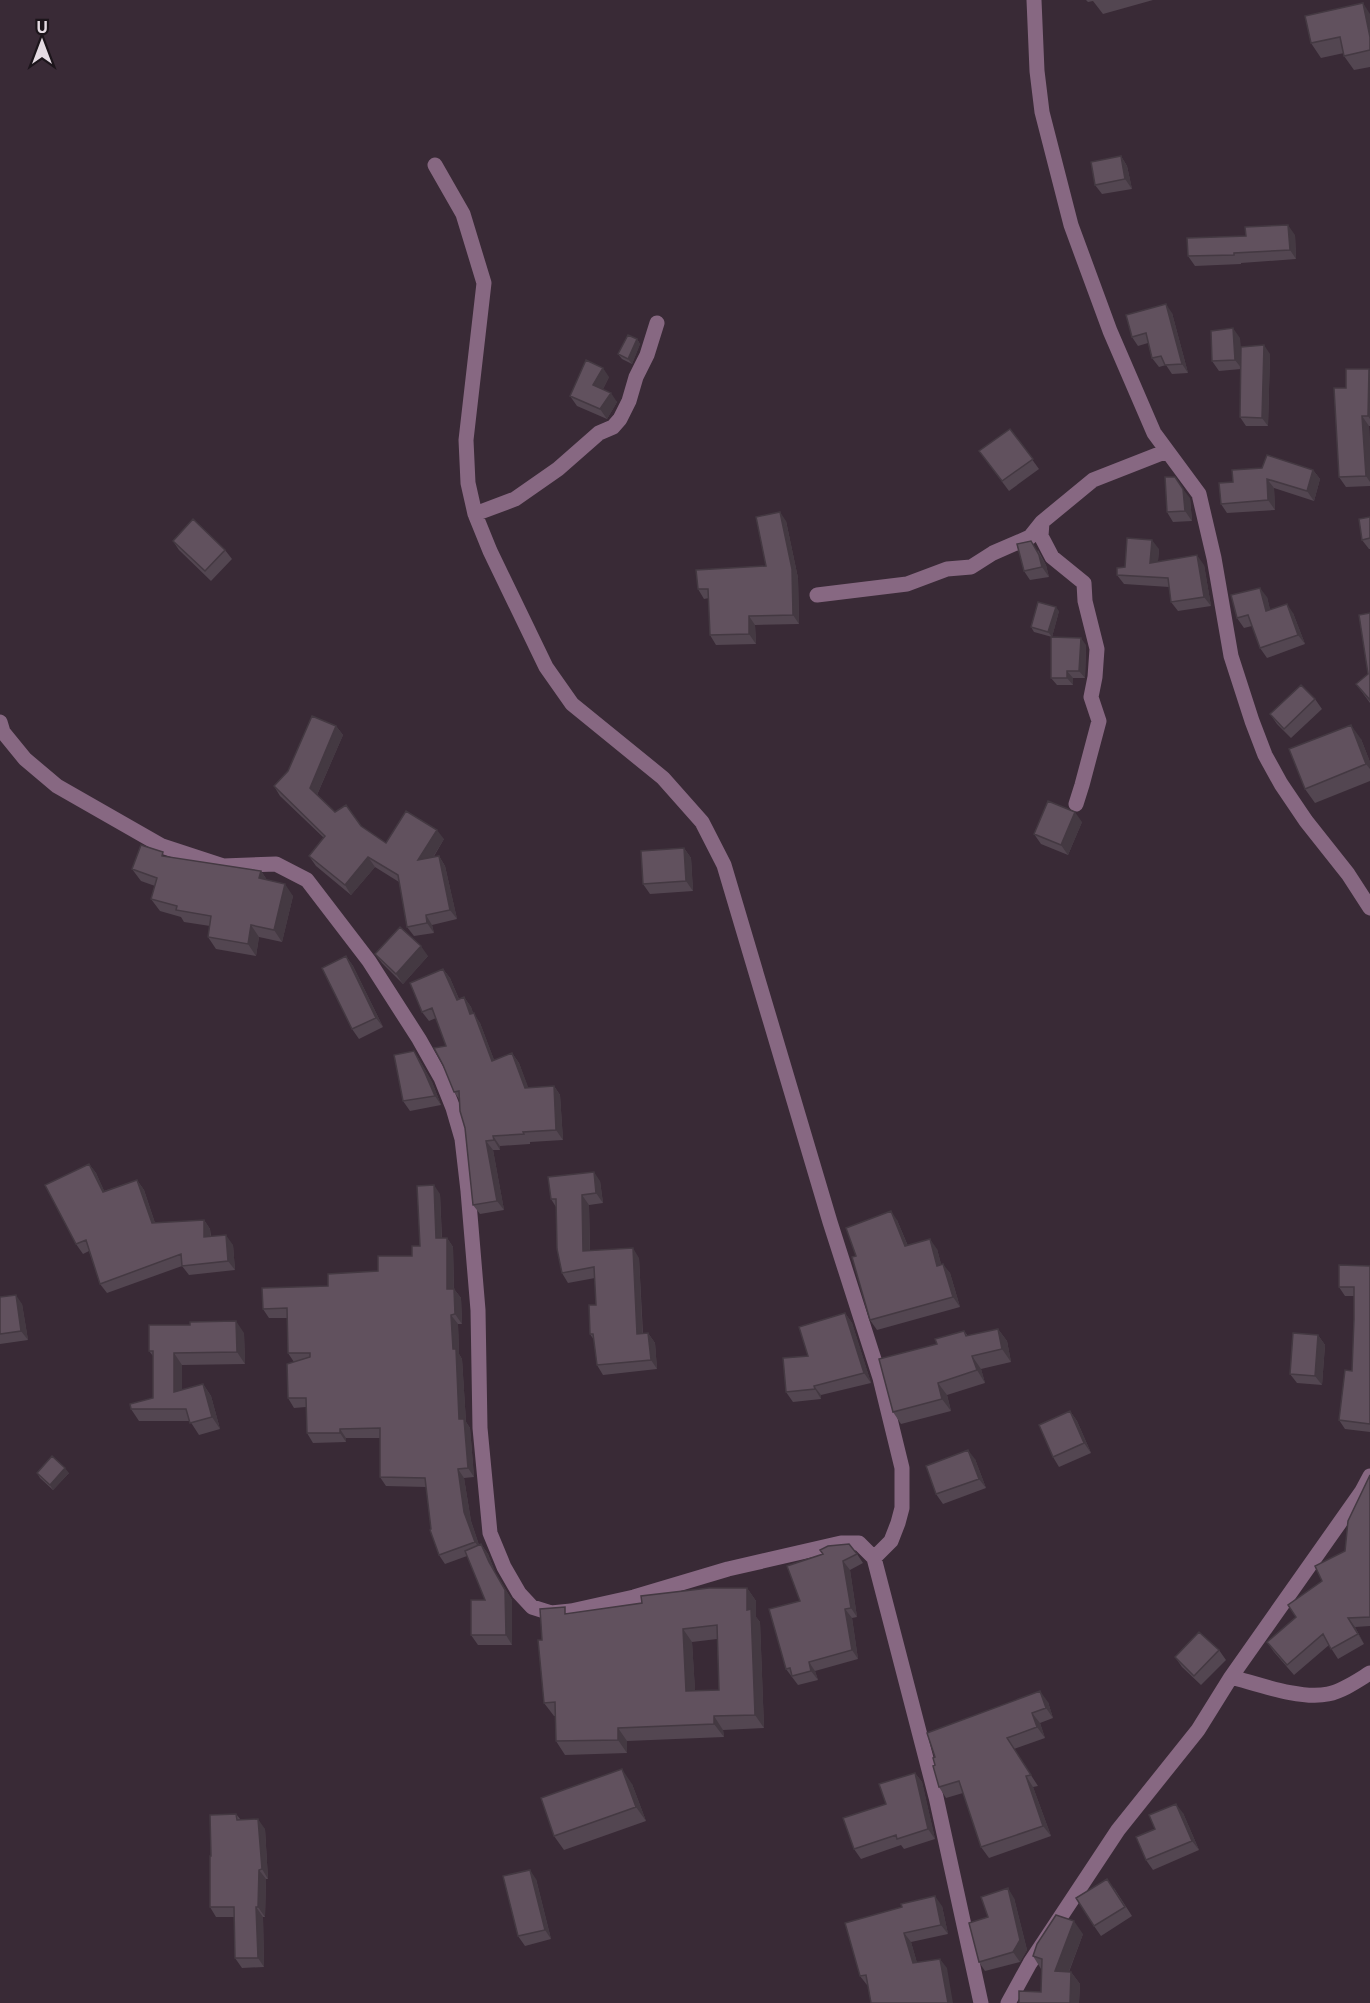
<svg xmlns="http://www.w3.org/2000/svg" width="1370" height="2003" viewBox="0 0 1370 2003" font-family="'Public Sans',sans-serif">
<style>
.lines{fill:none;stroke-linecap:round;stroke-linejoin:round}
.minor{stroke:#876882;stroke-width:15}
.wall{fill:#534651;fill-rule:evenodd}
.shaded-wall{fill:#443942}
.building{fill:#61515e;stroke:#443942;stroke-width:1.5;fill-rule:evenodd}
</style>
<rect width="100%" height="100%" fill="#392a36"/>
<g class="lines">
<path class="minor" d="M1034,0L1037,71L1042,112L1071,225L1110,331L1154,433L1199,494L1214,558L1231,656L1252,721L1265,755L1281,784L1306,821L1348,874L1370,908
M435,165L463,214L484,283L466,440L468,483L475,514L490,551L546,667L572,704L663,778L702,822L724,865L830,1222L880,1378L902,1468V1508L898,1523L891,1541L874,1558
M475,514L515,499L558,469L599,433L613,427L620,419L629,401L636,377L647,355L657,323
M817,595L907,584L947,569L971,567L993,553L1030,537L1042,522
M0,722L3,732L25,759L57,786L162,846L223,866L276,864L307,880L369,961L419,1039L441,1078L453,1108L462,1139L468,1191L478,1310L480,1428L490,1533L504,1567L519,1593L532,1607L551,1613L571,1611L634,1597L728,1569L841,1543H859L874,1558L936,1797L981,2003
M1076,804L1082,785L1099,721L1091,697L1095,677L1097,649L1085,601L1084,583L1052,557L1041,536L1042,522L1093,480L1167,451
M1231,1677C1258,1684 1301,1700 1328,1694C1343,1691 1357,1681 1370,1673
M1008,2003L1030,1963L1118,1830L1198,1730L1231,1677L1362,1491L1370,1476"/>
</g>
<path class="wall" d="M1086,0H1153L1103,14L1093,1L1088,2Z
M1370,14V67L1354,70L1344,56V53L1321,58L1311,43Z
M1121,156L1127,166L1132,189L1102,194L1095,185Z
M1295,235L1296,259L1241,263V264L1195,266L1188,256Z
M1172,313L1188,373L1172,374L1166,365L1159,367L1152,358L1148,343L1138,346L1132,337Z
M1240,338L1241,361L1270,354L1268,426H1246L1240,417L1241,369L1219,371L1212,361Z
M637,339L640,344L632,364L622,359L618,354Z
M1370,371V426H1369L1370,447V486L1346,487L1339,477L1346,388Z
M609,377L603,389L617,402L607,419L577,406L570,396Z
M1010,429L1039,469L1009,491L979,451Z
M1313,470L1320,479L1314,501L1274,488L1275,510L1227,513L1221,504L1233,482Z
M1190,498L1192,521L1173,522L1167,512Z
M1370,517V549H1369L1362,540Z
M786,521L798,578L799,624L755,625L756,644L716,645L710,635L709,598L704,599L698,589L766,566Z
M173,541L225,550L232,559L211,581L179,550Z
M1159,549L1158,561L1204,565L1211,606L1178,611L1171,602L1169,587L1124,584L1117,575L1125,567Z
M1038,550L1046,565L1049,577L1030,580L1024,571Z
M1267,597L1270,610L1293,613L1305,644L1267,658L1260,648L1252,626L1244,628L1237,618Z
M1059,611L1052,637L1034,632L1031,627Z
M1370,613V703L1356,684L1368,674Z
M1086,645L1085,678H1073V685H1057L1051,678Z
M1315,699L1322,709L1291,738L1277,724L1270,714Z
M336,726L343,735L317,795L335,812L386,843L444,839L433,858L439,856L445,866L457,919L432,925L434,933L414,936L407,927L399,882L375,867L351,895L316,866L309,856L324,838L280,796L274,786Z
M1361,739L1370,762V781L1315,803L1305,789Z
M1082,822L1068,855L1041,844L1034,834Z
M684,848L691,858L693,891L650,894L643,884Z
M167,857L261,871L267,880L293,896L282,942L259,937L256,956L216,949L208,937L210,926L184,922L181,917L160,911L151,899L155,886L141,881L132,869Z
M375,954L428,956L403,984L382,963Z
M346,956L353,966L383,1027L359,1039L352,1029Z
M443,969L450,978L459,999L464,997L471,1007L473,1013L480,1023L494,1060L512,1053L519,1063L528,1088L554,1086L560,1095L563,1140L530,1142V1144L500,1146V1150H493L504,1210L480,1214L473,1205L465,1128L459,1099L454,1092L446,1046L436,1018L429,1021L422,1012Z
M414,1051L420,1061L432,1082L441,1105L410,1111L403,1101Z
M89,1164L96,1173L104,1191L137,1180L144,1190L155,1223L204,1220L210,1229L211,1236L233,1245L235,1270L189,1275L182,1266L107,1293L100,1284L89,1251L83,1254L76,1244Z
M600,1181L603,1203L589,1205L590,1251L639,1258L643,1334L648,1333L655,1343L657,1369L603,1375L597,1365L594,1340L590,1334L596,1305L595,1278L568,1283L562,1273L556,1207L551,1199Z
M440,1194L442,1238H447L453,1247L454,1289L461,1298L462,1324H458L459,1354L462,1359L466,1422L470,1428L474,1477L464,1478L471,1521L479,1545L481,1544L488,1554L495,1572L512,1600V1645H478L471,1635L485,1600L467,1556L445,1564L439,1555L431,1529L426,1487L386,1486L380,1477V1438H346V1442L313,1443L307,1433L306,1407L294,1408L288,1398L294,1362L288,1353L287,1318H269L263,1309L328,1286L378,1271L412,1256L420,1246Z
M897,1220L908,1246L937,1249L941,1264L950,1273L960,1307L877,1330L870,1320L856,1256Z
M1370,1266V1432L1345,1429L1339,1420L1352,1371L1354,1319V1296H1345L1339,1287Z
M0,1297L22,1304L28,1340L0,1344Z
M845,1313L852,1323L871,1383L821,1395V1399L793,1402L786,1392L808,1356Z
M998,1329L1007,1341L1011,1362L981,1369L985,1383L947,1395L951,1411L901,1424L893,1412L937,1344L964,1331L968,1336Z
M244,1333L245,1364L182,1365V1390L203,1384L211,1396L220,1429L199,1435L190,1421H139L131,1409L153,1398V1356L149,1351Z
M1318,1335L1325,1345L1322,1385L1297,1383L1290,1374Z
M1070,1411L1077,1421L1091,1453L1059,1467L1053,1457Z
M975,1459L986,1488L943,1504L936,1494Z
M37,1473H69L53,1490L40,1478Z
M1370,1475V1626L1355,1627L1364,1644L1338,1659L1329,1645L1294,1675L1274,1652L1267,1642L1296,1617L1345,1551Z
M857,1554L863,1563L850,1570L857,1617L852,1618L858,1659L815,1671L818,1680L798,1685L786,1669L800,1601L787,1566Z
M747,1588L756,1601V1617L760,1622L764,1728L723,1730L724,1737L627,1741V1753L565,1755L556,1741L555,1716H554L544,1703L542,1640L642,1603ZM717,1639L719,1690L695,1691L692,1642Z
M1219,1650L1226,1660L1201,1685L1182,1667L1175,1657Z
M1048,1702L1053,1718L1040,1723L1045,1738L1014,1749L1038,1786L1033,1787L1051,1836L989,1858L981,1847L963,1793L946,1798L939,1787L933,1766Z
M915,1773L922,1782L935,1839L904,1849L901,1845L861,1859L854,1849L886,1804Z
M632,1784L646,1821L564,1850L554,1836Z
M1183,1813L1199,1850L1153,1870L1146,1860L1155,1829Z
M236,1814L241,1820L265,1829L268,1879H266L265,1917H263L264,1967L242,1968L235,1958L234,1917H216L210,1907L211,1856Z
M536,1879L551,1939L525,1946L518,1936Z
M1114,1888L1132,1916L1101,1936L1094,1926Z
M1014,1898L1027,1950L1020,1962L985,1971L979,1962L988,1917Z
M942,1906L948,1934L911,1942L917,1963L947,1968L867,1985L860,1976L902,1907Z
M1083,1934L1069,1972H1071L1080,1984L1079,2003H1019L1041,1992V1969L1033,1956Z"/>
<path class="shaded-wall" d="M1363,3L1370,14V37Z
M1121,156L1127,166L1132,189L1125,179Z
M1288,225L1295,235L1296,259L1290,250Z
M1166,304L1172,313L1188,373L1182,364Z
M1233,328L1240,338L1242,369L1235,360Z
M637,339L640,344L632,364L628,359Z
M1264,345L1270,354L1268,426L1262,418Z
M603,368L609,377L600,395L593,385Z
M1369,369L1370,371V419L1368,416Z
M611,393L617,402L607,419L600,409Z
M1362,416L1369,426L1370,447V482L1366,476Z
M1313,470L1320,479L1314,501L1307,491Z
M1267,479L1274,488L1275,510L1268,500Z
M1183,489L1190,498L1192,521L1185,511Z
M780,512L786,521L798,578L799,624L793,615Z
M1152,540L1159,549L1157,572L1150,563Z
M1031,541L1046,565L1049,577L1042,567Z
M1197,555L1204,565L1211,606L1204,597Z
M1260,588L1267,597L1273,621L1266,611Z
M1287,604L1293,613L1305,644L1298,635Z
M1056,607L1059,611L1052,637L1048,632Z
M749,616L755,625L756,644L749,634Z
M1081,638L1086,645L1085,678L1079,671Z
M1067,671L1073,678V685L1067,678Z
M1351,725L1361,739L1370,762V769L1366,764Z
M336,726L343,735L316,797L310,788Z
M1075,812L1082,822L1068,855L1061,845Z
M437,830L444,839L425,870L418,860Z
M684,848L691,858L693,891L686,881Z
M439,856L445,866L457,919L450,910Z
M368,857L375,867L351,895L345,885Z
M261,871L269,883L259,878Z
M285,884L293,896L282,942L274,930Z
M426,915L432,925L434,933L427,923Z
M251,925L259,937L256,956L248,944Z
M421,946L428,956L403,984L396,974Z
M346,956L353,966L383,1027L376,1018Z
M443,969L450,978L463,1009L457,1000Z
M464,997L471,1007L477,1024L470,1014Z
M474,1013L480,1023L498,1070L492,1061Z
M414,1051L420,1061L432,1082L441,1105L435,1096Z
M512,1053L519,1063L532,1097L525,1088Z
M554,1086L560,1095L563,1140L556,1130Z
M493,1136L500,1146V1150L494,1140Z
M486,1141L493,1150L504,1210L497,1201Z
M89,1164L96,1173L109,1201L103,1192Z
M594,1172L600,1181L603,1203L596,1193Z
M137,1180L144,1190L158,1232L152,1223Z
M434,1185L440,1194L442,1247L436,1238Z
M582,1195L589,1205L590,1261L583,1251Z
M891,1211L897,1220L912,1256L905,1246Z
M204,1220L210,1229L211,1246L204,1237Z
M226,1235L233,1245L235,1270L228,1261Z
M447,1238L453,1247L454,1298L447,1289Z
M930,1239L937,1249L944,1275L937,1266Z
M633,1248L639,1258L643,1344L637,1334Z
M943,1264L950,1273L960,1307L953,1297Z
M454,1289L461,1298L462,1324L455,1314Z
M16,1295L22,1304L28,1340L21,1331Z
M845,1313L852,1323L871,1383L864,1373Z
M451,1315L458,1324L459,1354L462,1359L466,1422L470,1428L474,1477L468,1468L459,1419L453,1349Z
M236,1321L244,1333L245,1364L237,1352Z
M998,1329L1007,1341L1011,1362L1002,1349Z
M648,1333L655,1343L657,1369L651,1360Z
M1318,1335L1325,1345L1322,1385L1315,1376Z
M174,1353L182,1365V1404L174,1392Z
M972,1356L981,1369L985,1383L977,1370Z
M938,1383L947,1395L951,1411L942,1399Z
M203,1384L211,1396L220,1429L212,1417Z
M814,1386L821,1395V1399L815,1389Z
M1070,1411L1077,1421L1091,1453L1084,1443Z
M340,1429L346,1438V1442L340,1433Z
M968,1450L975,1459L986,1488L979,1479Z
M65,1468L69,1473L53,1490L50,1485Z
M458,1469L464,1478L471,1521L481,1551L475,1542L464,1512Z
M481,1544L488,1554L495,1572L512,1600V1645L506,1635L489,1562Z
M843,1561L850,1570L857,1617L851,1608Z
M747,1588L756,1601V1617L760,1622L764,1728L755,1715L747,1610Z
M845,1609L852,1618L858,1659L852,1650Z
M1348,1618L1355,1627L1364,1644L1358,1634Z
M683,1629L692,1642L696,1705L686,1691Z
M809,1662L815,1671L818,1680L811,1671Z
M1040,1691L1048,1702L1053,1718L1046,1708Z
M1032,1713L1040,1723L1045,1738L1037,1727Z
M714,1716L723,1730L724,1737L714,1724Z
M618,1728L627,1741V1753L618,1740Z
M622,1769L632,1784L646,1821L636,1807Z
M915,1773L922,1782L935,1839L928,1829Z
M1026,1776L1033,1787L1051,1836L1043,1826Z
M1176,1804L1183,1813L1199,1850L1192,1841Z
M258,1819L265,1829L268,1879L262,1869Z
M259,1870L266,1879L265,1917L258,1907Z
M530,1870L536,1879L551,1939L545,1930Z
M1008,1888L1014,1898L1027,1950L1020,1962L1013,1952Z
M935,1896L942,1906L948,1934L941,1925Z
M256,1907L263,1917L264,1967L258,1958Z
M1074,1921L1083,1934L1064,1984L1055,1971Z
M904,1933L911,1942L920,1973L913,1963Z
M940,1959L947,1968L953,2003H948Z
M1071,1972L1080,1984L1079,2003H1070Z"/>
<path class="building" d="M1363,3L1370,37V50L1344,56L1340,37L1311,43L1305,16Z
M1121,156L1125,179L1095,185L1091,162Z
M1288,225L1290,250L1234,253V255L1188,256L1187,238L1246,236L1245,227Z
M1166,304L1182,364L1165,365L1161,356L1152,358L1146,333L1132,337L1126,315Z
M1233,328L1235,360L1212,361L1211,331Z
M628,335L637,339L628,359L618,354Z
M1264,345L1262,418L1240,417L1241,347Z
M586,360L603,368L593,385L611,393L600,409L570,396Z
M1346,369H1369L1368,416H1362L1366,476L1339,477L1334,388H1346Z
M1010,429L1033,459L1002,481L979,451Z
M1267,455L1313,470L1307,491L1267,479L1268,500L1221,504L1219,483L1233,482L1232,470L1262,468Z
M1165,477H1175L1183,489L1185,511L1167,512Z
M780,512L792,569L793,615L749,616V634L710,635L708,589H698L696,570L766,566L756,517Z
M1370,517V538L1362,540L1359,519Z
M193,519L225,550L205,571L173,541Z
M1127,538L1152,540L1150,563L1197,555L1204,597L1171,602L1168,578L1117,575V568L1125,567Z
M1031,541L1039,555L1042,567L1024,571L1017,544Z
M1260,588L1266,611L1287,604L1298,635L1260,648L1248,615L1237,618L1231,595Z
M1038,602L1056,607L1048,632L1031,627Z
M1370,613V700L1356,684L1368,674L1359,615Z
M1051,637L1081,638L1079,671H1067V678H1051Z
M1301,685L1315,699L1284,729L1270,714Z
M312,716L336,726L310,788L335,812L346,805L361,826L386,843L406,811L437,830L418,860L439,856L450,910L426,915L427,923L407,927L398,875L368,857L345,885L309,856L325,836L274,786L288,771Z
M1351,725L1366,764L1305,789L1289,749Z
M1048,801L1075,812L1061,845L1034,834Z
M141,845L163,852L162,856L261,871L259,878L285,884L274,930L251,925L248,944L208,937L211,916L176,910L177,906L151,899L157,878L132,869Z
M684,848L686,881L643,884L641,851Z
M400,927L421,946L396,974L375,954Z
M346,956L376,1018L352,1029L322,968Z
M443,969L457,1000L464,997L470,1014L474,1013L492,1061L512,1053L525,1088L554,1086L556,1130L523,1132L524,1134L493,1136L494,1140L486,1141L497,1201L473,1205L465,1128L460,1111L459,1091L454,1092L443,1065L434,1048L446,1046L432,1008L422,1012L410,983Z
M414,1051L425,1073L435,1096L403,1101L394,1055Z
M89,1164L103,1192L137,1180L152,1223L204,1220V1237L226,1235L228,1261L182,1266L181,1254L100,1284L86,1240L76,1244L45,1185Z
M594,1172L596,1193L582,1195L583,1251L633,1248L637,1334L648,1333L651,1360L597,1365L593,1334H590L589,1305H596L594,1267L562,1273L557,1249L556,1199H551L548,1177Z
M434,1185L436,1238H447V1289H454L455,1314L451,1315L453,1349H456L459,1419H464L468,1468L458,1469L464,1512L475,1542L439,1555L430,1530L431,1529L425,1478L380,1477V1428L340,1429V1433H307L306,1398H288L287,1364L310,1357V1353H288L287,1308L263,1309L262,1288L328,1286V1274L378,1271V1256H412V1246H420L417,1186Z
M891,1211L905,1246L930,1239L937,1266L943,1264L953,1297L870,1320L852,1257L856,1256L846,1228Z
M1339,1265L1370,1266V1424L1339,1420L1345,1370L1352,1371L1354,1319V1287H1339Z
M16,1295L21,1331L0,1334V1297Z
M845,1313L864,1373L814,1386L815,1389L786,1392L783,1358L808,1356L799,1327Z
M236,1321L237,1352L174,1353V1392L203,1384L212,1417L190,1423L186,1409H131L130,1404L153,1398V1351H149V1325H190V1322Z
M998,1329L1002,1349L972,1356L977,1370L938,1383L942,1399L893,1412L879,1359L937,1344L935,1339L964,1331L966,1336Z
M1293,1333L1318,1335L1315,1376L1290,1374Z
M1070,1411L1084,1443L1053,1457L1039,1425Z
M968,1450L979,1479L936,1494L926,1466Z
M52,1456L65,1468L50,1485L37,1473Z
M1370,1475V1617L1348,1618L1358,1634L1331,1649L1323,1634L1287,1665L1267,1642L1296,1617L1288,1605L1322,1581L1315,1566L1345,1551L1348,1521Z
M481,1544L489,1562L505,1590L506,1635H471V1600H485L465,1551Z
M849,1544L857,1554L843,1561L851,1608L845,1609L852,1650L809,1662L811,1671L792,1676L790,1668L786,1669L769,1609L800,1601L787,1566L823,1554L820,1550L828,1546Z
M709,1588H747V1610L751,1609L755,1715L714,1716V1724L618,1728V1740L556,1741L555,1702L544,1703L538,1640H542L540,1609L565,1607V1614L642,1603L641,1596ZM717,1625L719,1690L686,1691L683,1629Z
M1199,1632L1219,1650L1194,1676L1175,1657Z
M1040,1691L1046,1708L1032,1713L1037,1727L1007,1738L1031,1775L1026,1776L1043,1826L981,1847L959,1781L939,1787L933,1766L935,1765L933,1758L935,1757L927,1733Z
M622,1769L636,1807L554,1836L541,1798Z
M915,1773L928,1829L897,1839L896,1835L854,1849L843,1818L886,1804L879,1784Z
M1176,1804L1192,1841L1146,1860L1136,1837L1155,1829L1149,1815Z
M236,1814L237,1820L258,1819L262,1869L259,1870L258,1907H256L258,1958H235L234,1907H210V1856H211L210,1815Z
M530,1870L545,1930L518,1936L503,1876Z
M1107,1879L1125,1907L1094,1926L1076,1898Z
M1008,1888L1020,1940L1013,1952L979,1962L969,1923L988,1917L981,1897Z
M935,1896L941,1925L904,1933L913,1963L940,1959L948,2003H871L866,1975L860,1976L845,1923L902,1907L901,1904Z
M1056,1915L1074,1921L1055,1971L1071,1972L1070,2003H1019V1991L1041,1992L1042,1959L1033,1956L1037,1944Z"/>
<g transform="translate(42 42)" stroke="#1c151b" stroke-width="4.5" paint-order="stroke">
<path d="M0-4.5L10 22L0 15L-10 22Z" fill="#e5dbe3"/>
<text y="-9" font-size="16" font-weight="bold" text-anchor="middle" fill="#e5dbe3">U</text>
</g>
</svg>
